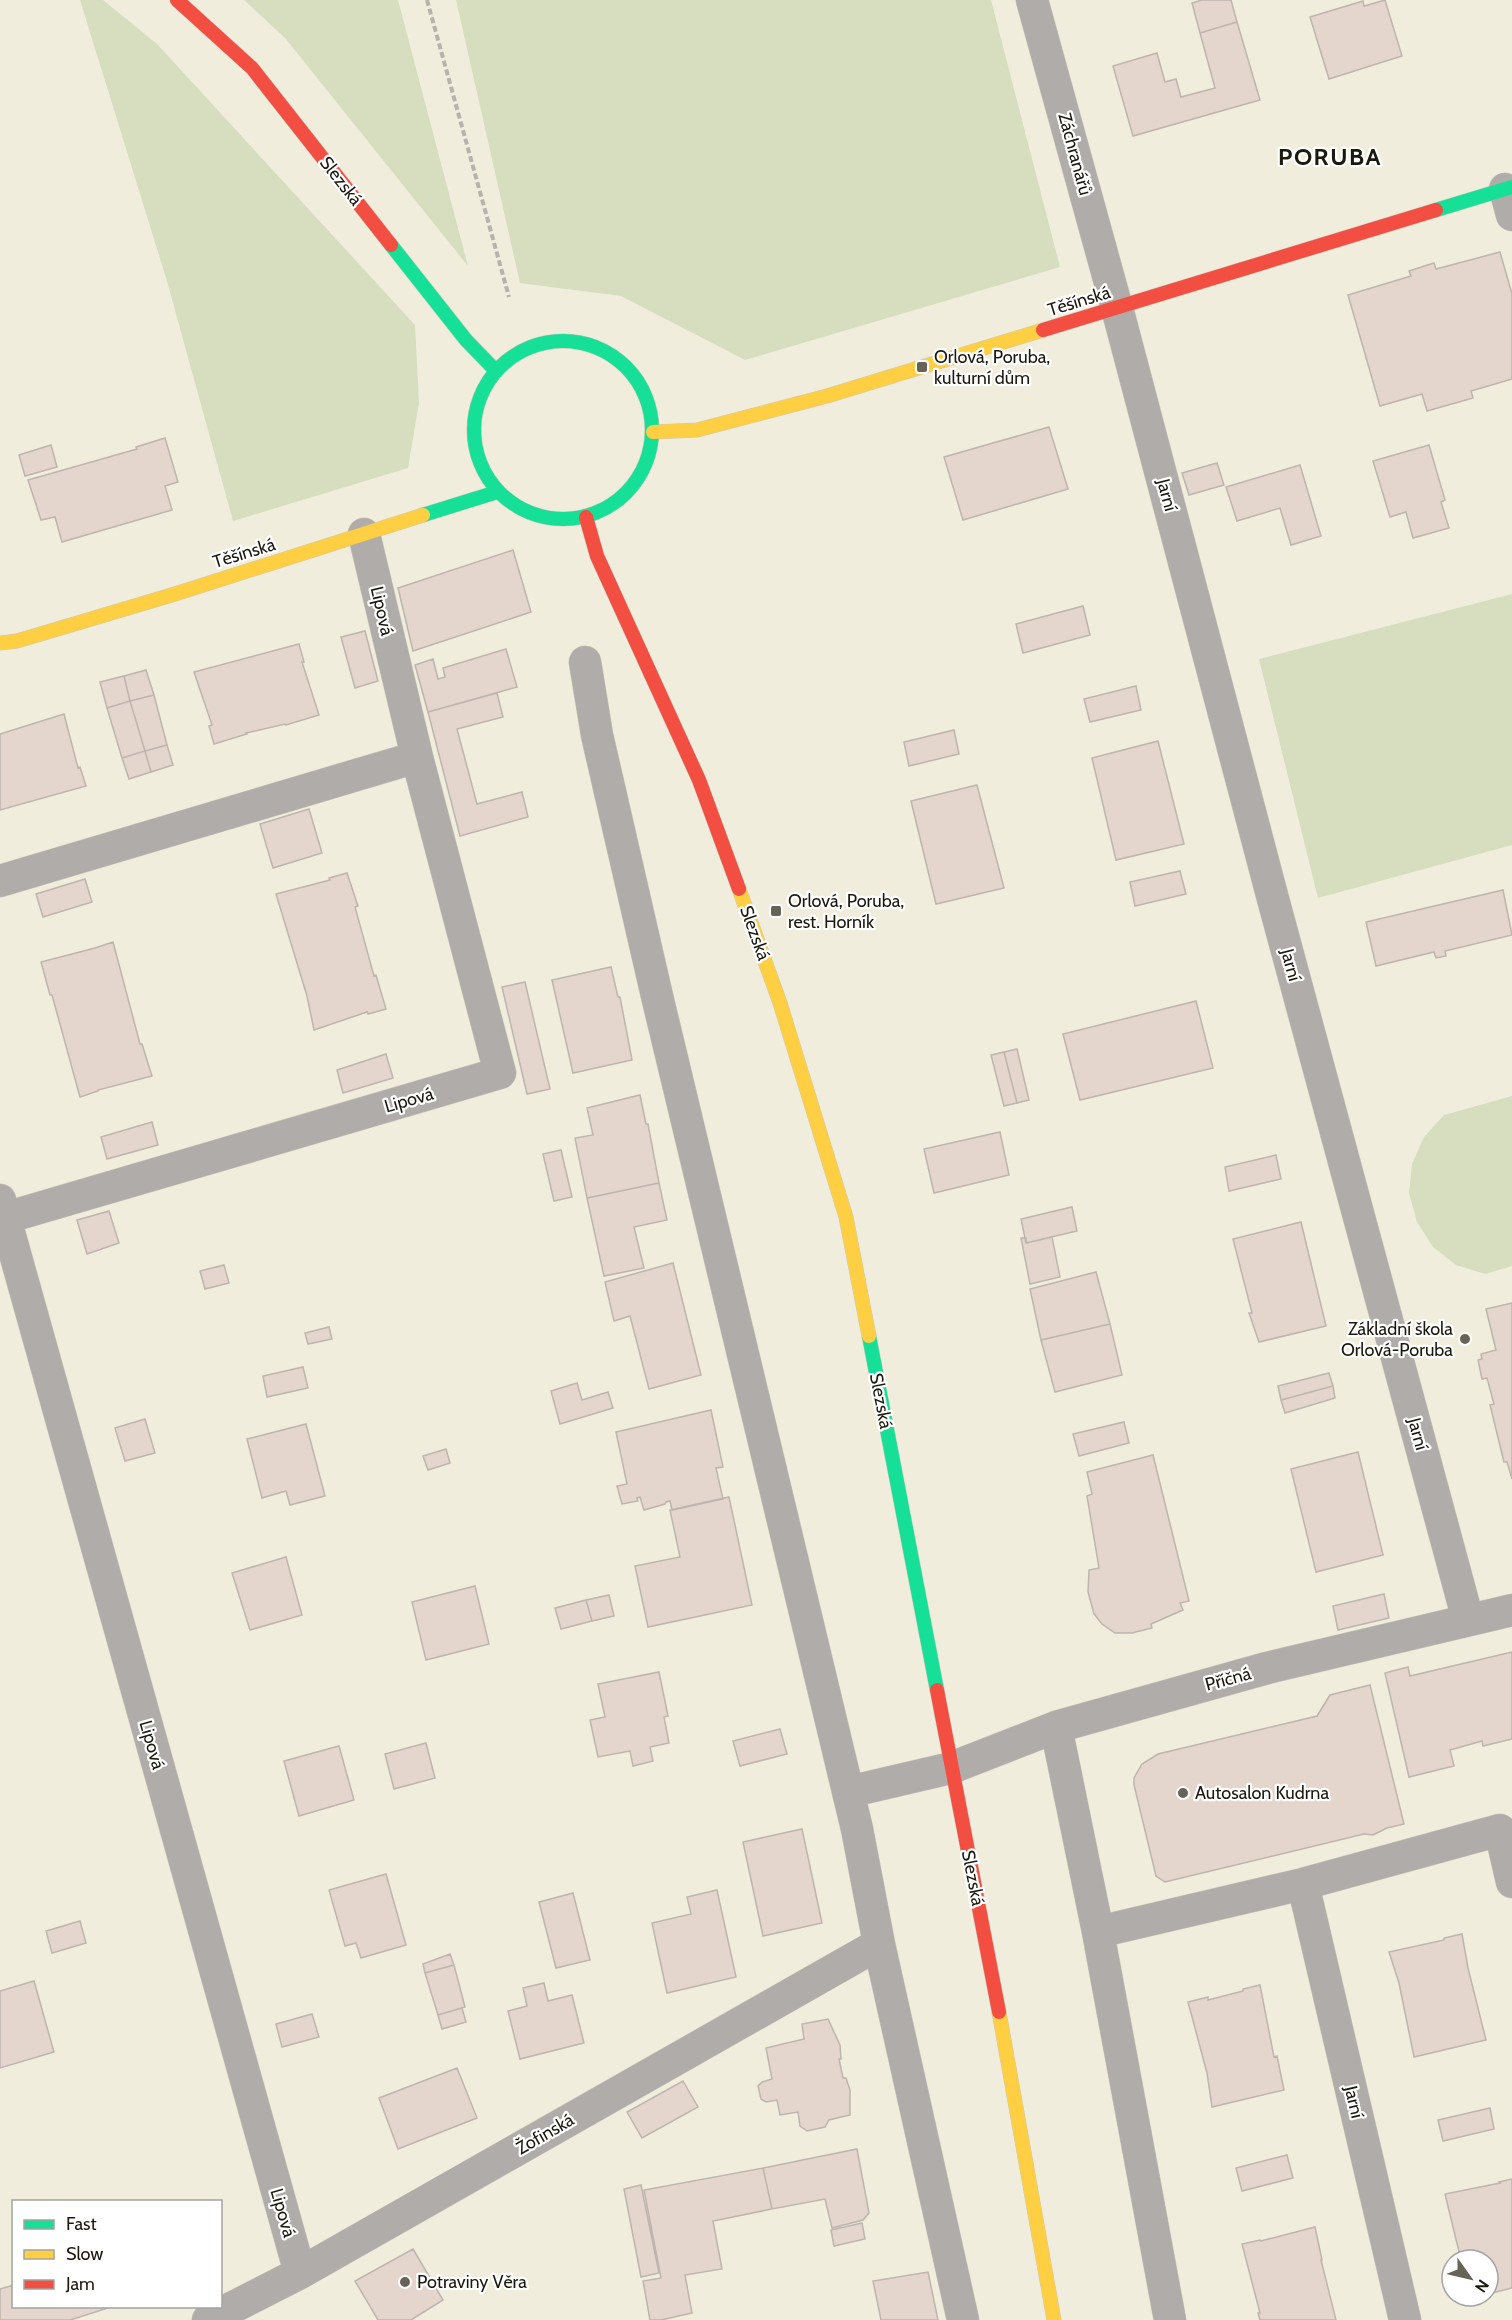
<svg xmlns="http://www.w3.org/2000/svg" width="1512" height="2320" viewBox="0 0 1512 2320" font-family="Cabin,sans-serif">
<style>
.green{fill:#d6debf}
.building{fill:#e4d5cd;stroke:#bdb5ae;stroke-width:1.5}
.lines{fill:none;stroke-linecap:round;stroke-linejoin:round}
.street-casing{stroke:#cdcabd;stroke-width:33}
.fast-casing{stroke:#cdcabd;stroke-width:15}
.slow-casing{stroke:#cdcabd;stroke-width:15}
.jam-casing{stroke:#cdcabd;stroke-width:15}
.path{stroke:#b6b2ac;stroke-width:4;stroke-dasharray:6 3;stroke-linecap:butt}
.street{stroke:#b0acaa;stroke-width:32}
.fast{stroke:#16e098;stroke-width:14}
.slow{stroke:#ffcf43;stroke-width:14}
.jam{stroke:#f24e42;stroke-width:14}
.poi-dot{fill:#676357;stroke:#fff;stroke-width:2}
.labels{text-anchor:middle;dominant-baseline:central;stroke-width:4.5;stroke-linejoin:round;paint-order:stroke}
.street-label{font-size:18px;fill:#1c190f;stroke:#fff}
.poi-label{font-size:18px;fill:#1c190f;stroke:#fff;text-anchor:start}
.district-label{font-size:24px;font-weight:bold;letter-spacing:1.5px;fill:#1c190f;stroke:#fff}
</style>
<rect width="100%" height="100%" fill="#f1eddc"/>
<path class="green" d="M80,0H103L157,44L415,325L419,403L408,468L233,521L167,281Z
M244,0H398L468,266L285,38Z
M456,0H991L1060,267L745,360L621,296L520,283Z
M1512,594V845L1318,898L1259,659Z
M1512,1096V1266L1485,1274L1456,1265L1433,1247L1417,1222L1409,1193L1412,1164L1424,1137L1444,1115Z"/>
<path class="building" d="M1202,0H1231L1237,22L1200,33L1192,3Z
M1385,0L1402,56L1329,79L1310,17L1363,1L1364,6Z
M1237,22L1260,100L1133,136L1113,66L1157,53L1165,82L1176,79L1181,97L1215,88L1200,33Z
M1500,252L1512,294V379L1471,391L1473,398L1427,411L1422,394L1380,406L1348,295L1411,276L1409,271L1434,263L1436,269Z
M1049,427L1068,489L963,520L944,457Z
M165,438L178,482L165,486L172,510L62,542L55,517L41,520L28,480L137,449L136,447Z
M51,445L57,467L25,476L19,455Z
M1429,445L1445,500L1441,502L1449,528L1413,538L1406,512L1390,517L1373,461Z
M1217,463L1224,485L1189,495L1182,473Z
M1300,465L1321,536L1291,545L1280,508L1237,521L1226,487Z
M513,550L531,612L413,651L398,588Z
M1083,606L1090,635L1023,653L1016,624Z
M365,631L378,681L355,688L341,637Z
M299,644L304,662H302L319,715L286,725L285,724L246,733L247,734L214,744L209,726L212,725L194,672Z
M506,649L517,687L428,712L415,665L433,659L438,679L445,677L443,668Z
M146,670L154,695L130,701L124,676Z
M124,676L130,701L107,708L100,682Z
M1136,686L1141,710L1090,722L1084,699Z
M497,693L503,717L457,729L477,804L522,792L528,817L460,836L428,712Z
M154,695L167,745L145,751L130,701Z
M130,701L145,751L122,758L107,708Z
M64,714L78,768L80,767L86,786L0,810V734Z
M954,730L959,754L909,766L904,742Z
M1158,741L1184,844L1116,860L1092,758Z
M167,745L173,765L151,772L145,751Z
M145,751L151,772L129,779L122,758Z
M977,785L1004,888L936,904L911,801Z
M309,809L322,853L273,868L260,824Z
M1180,871L1186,894L1135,906L1130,882Z
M347,873L358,906L355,907L374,976L376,975L386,1009L368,1014L367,1012L314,1030L307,996L276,894L330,880L329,878Z
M85,879L92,902L43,917L36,894Z
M1503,890L1512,935L1445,951L1446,956L1436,958L1434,952L1376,966L1366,922Z
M113,942L140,1044H142L152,1076L98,1090V1091L80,1097L52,995H50L41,962L95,948Z
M611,967L618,997H620L632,1060L573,1073L552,980Z
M525,982L550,1089L527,1094L502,987Z
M1196,1001L1213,1068L1080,1100L1063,1034Z
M1017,1049L1029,1100L1017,1103L1004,1052Z
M1004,1052L1017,1103L1004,1106L991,1055Z
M386,1054L393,1078L343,1093L337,1070Z
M640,1095L646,1124H648L659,1183L587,1198L575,1138L593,1135L587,1108Z
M152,1122L158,1145L107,1159L101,1137Z
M1000,1132L1009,1175L934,1193L924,1149Z
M561,1150L572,1197L554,1201L543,1154Z
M1276,1155L1281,1179L1229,1191L1225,1167Z
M659,1183L667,1220L634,1227L644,1268L604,1276L587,1198Z
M1072,1207L1077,1231L1026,1243L1021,1219Z
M109,1211L119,1243L87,1254L77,1220Z
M1301,1222L1326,1326L1259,1342L1249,1313H1252L1233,1239Z
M1052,1237L1060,1277L1030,1284L1021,1238H1026V1243Z
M673,1263L701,1375L649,1389L630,1316L614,1321L605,1282Z
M224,1265L229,1283L205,1289L200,1271Z
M1096,1272L1110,1324L1041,1340L1030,1289Z
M1512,1303V1479L1507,1462H1504L1490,1405L1494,1404L1487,1378L1482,1379L1478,1360L1482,1359L1481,1354L1496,1350L1486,1309Z
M1110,1324L1122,1375L1055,1392L1041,1340Z
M329,1327L332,1339L308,1344L305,1333Z
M303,1367L308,1388L267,1397L263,1376Z
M1329,1373L1333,1386L1281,1400L1278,1386Z
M577,1383L582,1400L608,1392L613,1408L560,1424L551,1391Z
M1333,1386L1335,1398L1285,1413L1281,1400Z
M711,1410L723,1467L716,1468L723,1499L672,1510L670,1501L666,1502L665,1504L644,1510L640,1497L637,1498L638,1501L622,1504L617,1486L627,1484L616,1432Z
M145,1419L155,1453L125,1461L115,1428Z
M1124,1422L1129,1443L1079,1456L1073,1434Z
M306,1424L325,1496L290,1505L286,1491L262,1498L247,1439Z
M446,1449L450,1463L428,1470L423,1456Z
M1358,1452L1383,1555L1316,1572L1291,1469Z
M1153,1455L1189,1601L1180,1603L1183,1610L1151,1624L1152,1628L1132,1633H1115L1102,1624L1094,1614L1088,1592L1089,1570L1099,1568L1087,1496L1092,1494L1087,1472Z
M729,1497L752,1605L648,1627L635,1566L680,1557L670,1510Z
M286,1557L302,1615L250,1630L232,1573Z
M475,1586L489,1644L426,1660L412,1602Z
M1384,1594L1389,1618L1338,1630L1333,1606Z
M609,1595L614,1616L592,1621L586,1600Z
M586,1600L592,1621L561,1629L555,1608Z
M1512,1652V1739L1483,1746L1482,1741L1450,1750L1454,1766L1409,1777L1385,1673L1408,1667L1410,1676Z
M659,1672L668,1716L664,1717L669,1743L650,1747L653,1761L633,1766L630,1751L598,1757L590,1720L605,1717L598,1684Z
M1370,1685L1404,1824L1387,1828L1373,1835L1364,1834L1165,1882L1156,1876L1134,1785V1778L1142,1764L1158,1754L1317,1716L1330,1695Z
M780,1729L787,1754L740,1766L733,1741Z
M426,1743L435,1778L394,1789L385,1754Z
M339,1746L354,1800L299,1816L284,1761Z
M802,1829L822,1923L763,1936L743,1842Z
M386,1874L406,1945L361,1958L356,1943L345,1946L329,1890Z
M717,1890L736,1977L667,1993L652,1923L691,1914L687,1897Z
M573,1893L590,1960L556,1968L539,1902Z
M80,1921L86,1943L52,1953L46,1931Z
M1462,1934L1468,1968L1486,2040L1414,2057L1399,1983L1389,1952L1444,1940V1938Z
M450,1954L454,1965L425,1973L423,1964Z
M454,1965L465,2007L438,2015L425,1973Z
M34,1981L54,2052L0,2068V1991Z
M544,1983L548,2001L572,1995L584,2043L520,2059L508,2011L527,2006L523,1988Z
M1260,1985L1274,2057L1277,2056L1284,2090L1212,2107L1207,2073L1188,2002L1208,1997V2000L1243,1991V1989Z
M462,2008L466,2022L442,2029L438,2015Z
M312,2014L319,2037L282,2047L276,2024Z
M828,2019L840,2045L841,2059H839L843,2078H846L850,2090V2115L829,2120L825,2127L807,2131L800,2126L798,2112L780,2115L777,2100L766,2102L761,2099L758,2086L762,2082L772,2079L766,2048L804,2039L802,2024Z
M457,2068L477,2118L398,2149L379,2098Z
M683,2081L698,2107L642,2138L627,2112Z
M1490,2108L1494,2129L1443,2141L1438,2120Z
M857,2149L869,2213L863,2220L832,2228L825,2199L772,2209L763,2168Z
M1287,2155L1293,2178L1242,2191L1236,2168Z
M763,2168L772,2209L713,2221L722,2269L685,2275L692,2313L661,2320H650L643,2281L661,2278L644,2190Z
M1512,2179V2288L1488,2294V2260H1461L1445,2194L1500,2183L1499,2182Z
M641,2185L659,2273L641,2277L624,2189Z
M862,2223L865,2239L834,2246L831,2230Z
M1315,2227L1322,2260H1321L1336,2320H1260L1258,2313H1260L1242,2244L1260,2240L1261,2241Z
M413,2249L443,2300L411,2320H378L355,2281Z
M928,2272L938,2320H881L873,2281Z
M14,2285V2306H108V2308L70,2320H0V2289Z
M1468,2296H1486L1469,2300Z"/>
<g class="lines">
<defs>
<path id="street" d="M1032,0L1117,308L1273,899L1468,1620
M1505,189L1512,215
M585,662L597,735L657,996L857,1829L879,1944L963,2320
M0,881L417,757
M0,1200L300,2273
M5,1218L500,1073L417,757L364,534
M1056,1727L1098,1932L1170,2320
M848,1792L951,1768L1056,1727L1267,1668L1512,1610
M1303,1884L1405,2320
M1098,1932L1303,1884L1500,1830L1512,1882
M208,2320L300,2273L879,1944"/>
<path id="fast" d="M1436,210L1512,187
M391,245L466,340L496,371
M474 430a89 89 0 1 1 178 0a89 89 0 1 1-178 0Z
M423,515L497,492
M869,1336L937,1690"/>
<path id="slow" d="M653,432L697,430L827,396L1043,330
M0,643L17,641L175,594L423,515
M739,889L780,1003L846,1217L869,1336
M999,2012L1054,2320"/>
<path id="jam" d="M177,0L252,68L391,245
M1043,330L1436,210
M586,517L597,556L699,780L739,889
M937,1690L999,2012"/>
</defs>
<use href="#street" class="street-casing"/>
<use href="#fast" class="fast-casing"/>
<use href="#slow" class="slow-casing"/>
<use href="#jam" class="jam-casing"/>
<path class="path" d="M427,0L509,297"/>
<use href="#street" class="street"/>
<use href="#fast" class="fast"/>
<use href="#slow" class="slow"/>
<use href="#jam" class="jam"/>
</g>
<g class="poi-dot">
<rect x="916" y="361" width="12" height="12" rx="3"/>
<rect x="770" y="905" width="12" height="12" rx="3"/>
<circle cx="1465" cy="1339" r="6"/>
<circle cx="1183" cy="1793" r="6"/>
<circle cx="405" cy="2282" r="6"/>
</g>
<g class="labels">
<g class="street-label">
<text transform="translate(1075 154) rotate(75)">Záchranářů</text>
<text transform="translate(341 181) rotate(52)">Slezská</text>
<text transform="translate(1079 301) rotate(-17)">Těšínská</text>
<text transform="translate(1167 495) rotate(75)">Jarní</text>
<text transform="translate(244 553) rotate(-17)">Těšínská</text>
<text transform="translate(382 611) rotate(77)">Lipová</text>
<text transform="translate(755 933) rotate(70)">Slezská</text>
<text transform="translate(1291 965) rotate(75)">Jarní</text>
<text transform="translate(409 1100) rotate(-16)">Lipová</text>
<text transform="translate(881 1401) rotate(79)">Slezská</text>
<text transform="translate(1418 1434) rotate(75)">Jarní</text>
<text transform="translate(1228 1679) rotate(-15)">Příčná</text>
<text transform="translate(152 1745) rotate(74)">Lipová</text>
<text transform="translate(973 1878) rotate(79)">Slezská</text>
<text transform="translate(1354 2102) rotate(77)">Jarní</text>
<text transform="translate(545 2134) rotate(-30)">Žofinská</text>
<text transform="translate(283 2213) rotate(74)">Lipová</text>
</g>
<g class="poi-label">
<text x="934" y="357">Orlová, Poruba,<tspan x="934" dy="21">kulturní dům</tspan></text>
<text x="788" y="901">Orlová, Poruba,<tspan x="788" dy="21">rest. Horník</tspan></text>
<text x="1453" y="1329" text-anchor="end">Základní škola<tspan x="1453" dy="21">Orlová-Poruba</tspan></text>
<text x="1195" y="1793">Autosalon Kudrna</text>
<text x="417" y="2282">Potraviny Věra</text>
</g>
<g class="district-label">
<text x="1330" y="156">PORUBA</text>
</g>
</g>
<rect x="12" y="2200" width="210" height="108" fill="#ffffff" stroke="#a4a39f" stroke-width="1.5"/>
<rect x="24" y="2220" width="30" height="9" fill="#16e098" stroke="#a4a39f" stroke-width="1.5"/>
<text x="66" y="2230" font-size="18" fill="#1c190f">Fast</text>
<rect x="24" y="2250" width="30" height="9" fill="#ffcf43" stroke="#a4a39f" stroke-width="1.5"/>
<text x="66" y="2260" font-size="18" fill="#1c190f">Slow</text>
<rect x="24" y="2280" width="30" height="9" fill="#f24e42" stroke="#a4a39f" stroke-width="1.5"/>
<text x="66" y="2290" font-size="18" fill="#1c190f">Jam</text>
<g transform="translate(1470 2278) rotate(124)"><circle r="28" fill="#ffffff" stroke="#a4a39f" stroke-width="1.5"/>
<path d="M0-4.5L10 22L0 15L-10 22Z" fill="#676357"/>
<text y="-9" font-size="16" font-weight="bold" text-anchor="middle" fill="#1c190f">N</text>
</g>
</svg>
